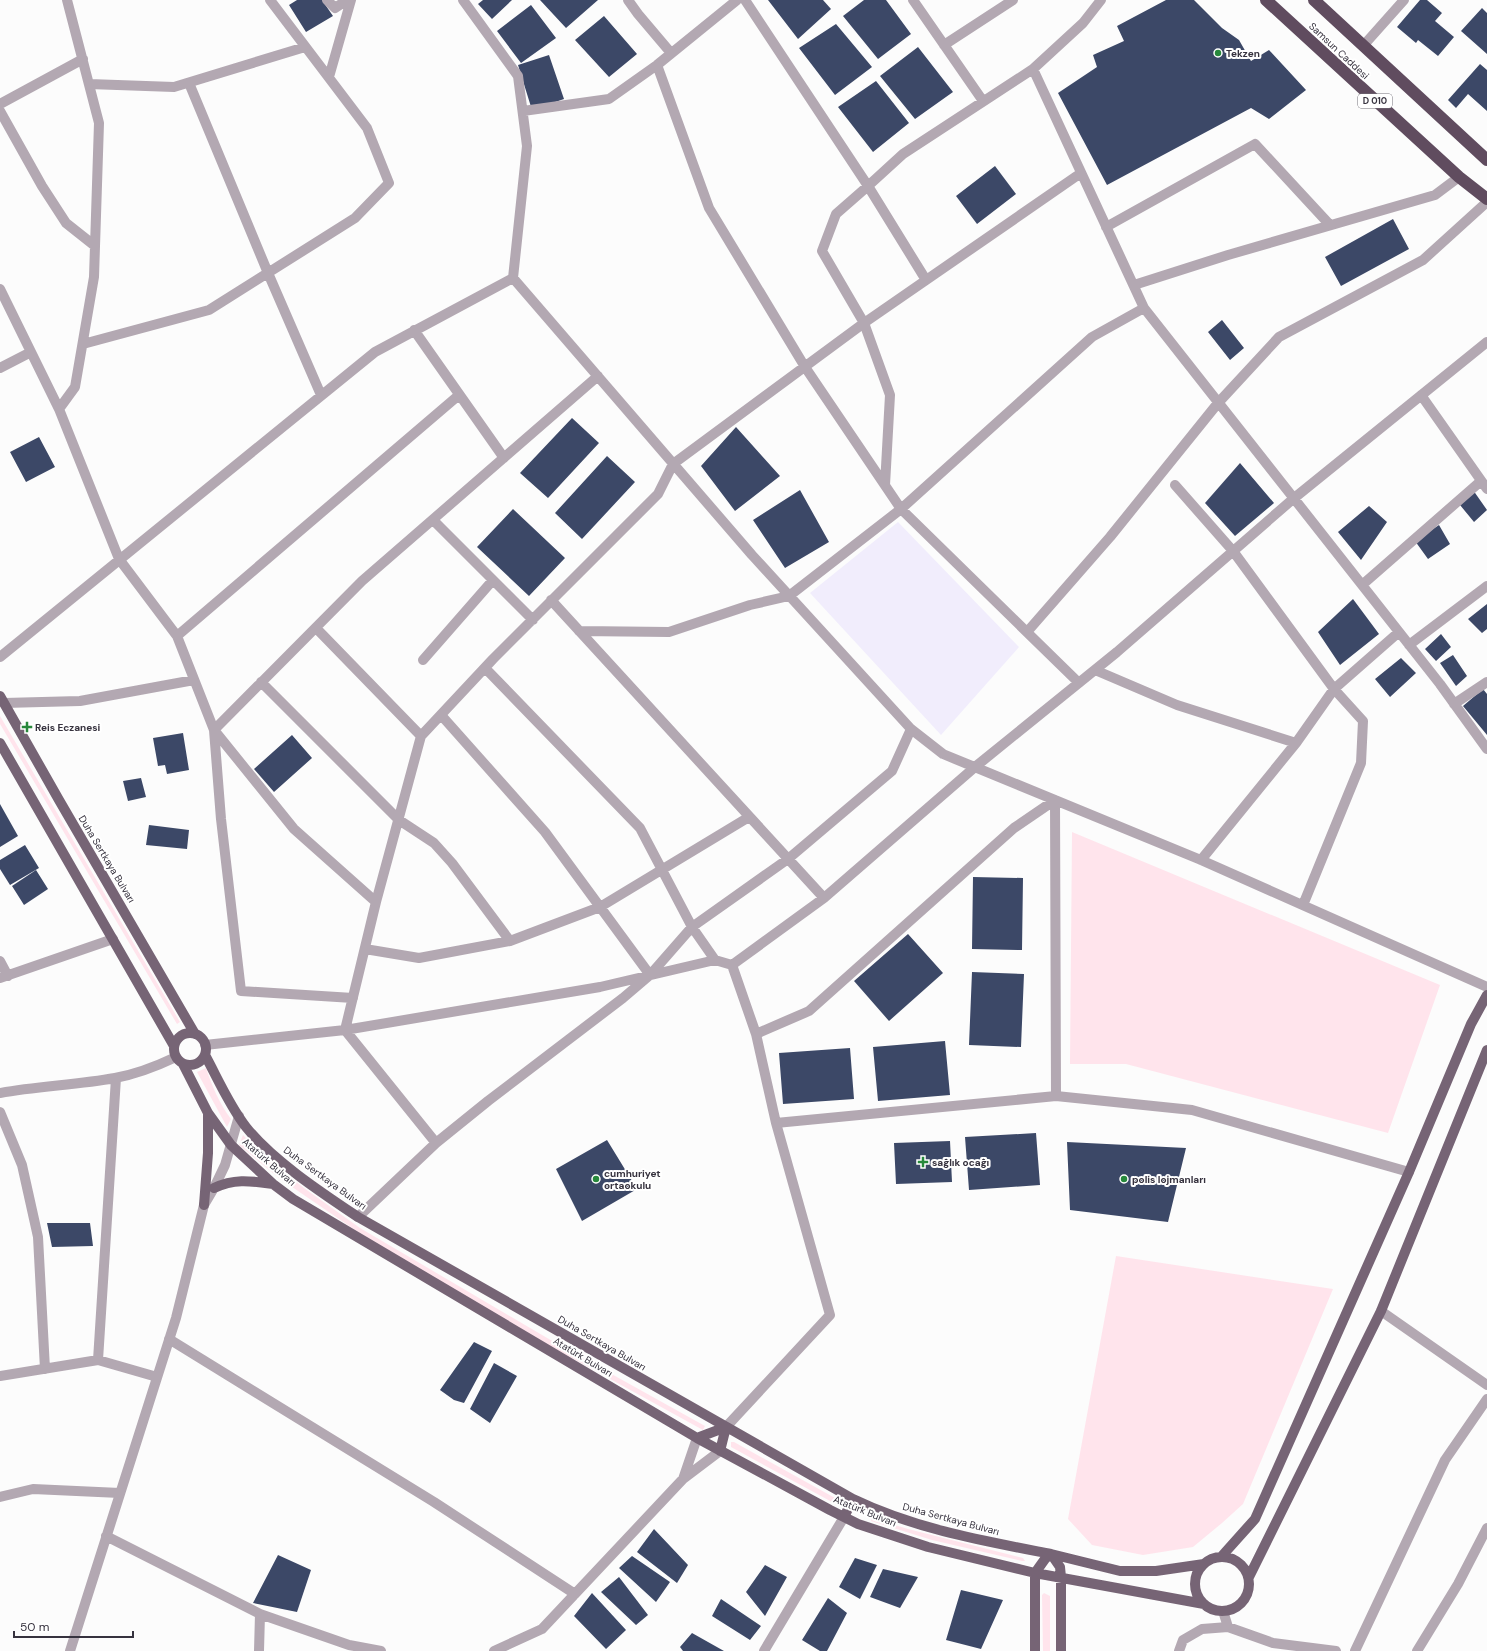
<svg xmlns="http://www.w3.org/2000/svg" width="1487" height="1651" viewBox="0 0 1487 1651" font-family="'DM Sans',sans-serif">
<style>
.built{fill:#f1edfc}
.green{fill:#ffe4ec}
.building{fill:#3c4867}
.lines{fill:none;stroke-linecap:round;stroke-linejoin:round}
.minor{stroke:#b3a8b2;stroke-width:10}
.major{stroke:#766475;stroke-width:10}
.highway{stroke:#604c5f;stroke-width:12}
.poi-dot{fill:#27883b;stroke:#fff;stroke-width:1.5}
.labels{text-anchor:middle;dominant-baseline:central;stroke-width:4;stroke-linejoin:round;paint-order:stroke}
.shield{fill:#fff;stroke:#727078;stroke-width:1}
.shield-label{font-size:9px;font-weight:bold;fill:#36323e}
.street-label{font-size:10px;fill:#36323e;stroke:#fff}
.poi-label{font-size:10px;font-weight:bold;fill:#36323e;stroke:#fff;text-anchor:start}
</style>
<rect width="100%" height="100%" fill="#fcfcfc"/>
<path class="built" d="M898,522L1019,647L941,735L810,593Z"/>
<path class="green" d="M0,716L180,1022L177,1024L0,724Z
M1072,832L1440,985L1388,1133L1126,1064H1070Z
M206,1068C212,1086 219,1103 231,1119L227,1127L197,1072Z
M243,1135L262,1155L304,1188L360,1228L554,1342L705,1426L703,1430L552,1347L358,1232L279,1178L239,1145Z
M1116,1256L1333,1289L1243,1504L1222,1523L1193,1547L1143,1555L1092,1545L1068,1519Z
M731,1442H734L835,1498V1500L832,1502L731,1447Z
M872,1518L908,1529L1023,1558L1025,1561H1022L932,1540L871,1521Z
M1044,1593L1050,1596V1651H1043L1042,1595Z"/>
<path class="building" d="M297,0H322L333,16L306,32L289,5Z
M483,0H512L492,19L478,4Z
M540,0H598L566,28Z
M768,0H823L831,9L798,39Z
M864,0H886L911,34L878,59L843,16Z
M1166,0H1194L1222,28L1239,40L1251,61L1269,50L1306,90L1269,119L1251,108L1107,185L1058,93L1097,67L1093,55L1124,41L1117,26Z
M1420,0H1427L1442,13L1435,21L1454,37L1438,56L1418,40L1416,43L1397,27Z
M531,5L556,38L521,63L497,31Z
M1482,8L1487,13V54L1461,31Z
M604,16L637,54L609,77L575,40Z
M836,24L872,67L835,95L799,48Z
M918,47L953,92L915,119L880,76Z
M549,55L564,99L532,110L518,65Z
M1480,64L1487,70V111L1468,94L1456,108L1448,100Z
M876,81L909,123L873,152L838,107Z
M995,166L1016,194L977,224L956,196Z
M1393,219L1409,249L1341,286L1325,257Z
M1222,320L1244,348L1230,360L1208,332Z
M572,418L599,443L548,498L520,473Z
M736,427L780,476L735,511L701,466Z
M39,437L55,467L26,482L10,452Z
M607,456L635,482L582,539L555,513Z
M1240,463L1274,503L1235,536L1205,503Z
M800,490L829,542L785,568L753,520Z
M1473,490L1487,510L1474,522L1460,505Z
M1369,506L1387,522L1361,560L1338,532Z
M513,509L565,558L529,596L477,547Z
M1439,525L1450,544L1428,559L1415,541Z
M1353,599L1379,634L1340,665L1318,632Z
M1487,604V629L1482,633L1468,619Z
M1441,634L1451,647L1436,661L1425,649Z
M1453,655L1467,676L1456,686L1440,663Z
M1401,658L1416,673L1390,697L1375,679Z
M1483,689L1487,694V735L1463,706Z
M183,733L189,770L167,774L165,765L158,766L153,738Z
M292,735L312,758L274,792L254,769Z
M141,778L146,797L128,801L123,781Z
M0,804L18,836L0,847Z
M149,825L189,830L187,849L146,845Z
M25,845L39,868L10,885L0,869V860Z
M36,870L48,889L24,905L12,886Z
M973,877L1023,878L1022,950L972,949Z
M908,934L943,973L889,1021L854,981Z
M972,972L1024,974L1021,1047L969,1045Z
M945,1041L950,1095L878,1101L873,1047Z
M850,1048L854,1099L783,1104L779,1053Z
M1036,1133L1040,1185L969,1190L965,1137Z
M607,1140L637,1189L582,1221L556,1169Z
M950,1141L952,1182L896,1184L894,1143Z
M1067,1142L1186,1148L1168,1222L1070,1210Z
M47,1223H90L93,1246L52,1247Z
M474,1342L492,1351L464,1403L454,1400L440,1390Z
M494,1363L517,1376L490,1423L470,1409Z
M654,1529L688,1565L677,1583L637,1552Z
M278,1555L311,1570L297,1612L253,1603Z
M632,1556L670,1582L656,1602L619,1568Z
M855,1558L877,1565L860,1599L839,1587Z
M765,1565L787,1577L765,1616L746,1592Z
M883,1569L918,1577L900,1608L870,1597Z
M619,1577L648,1615L636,1625L601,1592Z
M961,1590L1003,1600L981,1649L946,1640Z
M592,1593L626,1630L606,1649L574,1616Z
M828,1598L847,1613L827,1651H820L802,1640Z
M721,1599L761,1626L750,1640L712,1616Z
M692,1633L724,1651H683L680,1647Z"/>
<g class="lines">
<path class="minor" d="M327,0L335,8L347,0
M628,0L638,14L671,53
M745,0L868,186L926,280
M913,0L983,101
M944,45L1013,0
M1363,46L1404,0
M657,65L709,208L805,367L901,509L1079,683
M1033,69L1144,308L1440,684L1487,749
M329,77L351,0
M189,83L268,273L321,395
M89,84L174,87L305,47
M0,104L83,59
M0,111L42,186L66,223L95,246
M523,111L609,99L657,65L737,0
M1106,227L1255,144L1330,225
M513,278L752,555L911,729L943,754L1201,860L1487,987
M1134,285L1228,255L1435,195L1459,177
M0,289L59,409L119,559L177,636L214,730L294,829L376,902
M414,330L504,458
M83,344L209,310L355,218L389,183L367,128L270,0
M0,368L31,352
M1421,395L1487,489
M59,409L75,387L94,277L99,123L67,0
M885,485L890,395L864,323L822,251L836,214L868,186L903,154L1033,69L1083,23L1101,0
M1175,485L1233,551L1334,689L1296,743L1201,860
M433,520L533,620
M1362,585L1481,481
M551,600L824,898
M316,628L421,736
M579,631L669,632L750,605L789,596L901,509L1092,337L1144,308
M1027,632L1110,537L1218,403L1279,337L1423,260L1487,202
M177,636L459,395
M1409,645L1487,586
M0,657L375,352L513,278L527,146L518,76L463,0
M423,660L493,580
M485,668L640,828L692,927L715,960
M1095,670L1177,705L1296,743
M261,682L399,820L434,843L452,863L510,941
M4,703L80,701L194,680
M1454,704L1487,682
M441,715L545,832L650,975
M1055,800L1056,1096
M1303,905L1361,763L1363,721L1334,689L1399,632
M365,949L419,958L510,941L600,907L749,817
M0,961L8,976
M732,965L824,898L975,767L1117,652L1293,499L1487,342
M0,978L113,939
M353,998L241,991L221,819L214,730L362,581L598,376
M756,1034L809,1011L1014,828L1055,800
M205,1045L345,1030L600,987L715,960L732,965L756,1034L776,1123L830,1315L726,1427
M0,1093C38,1086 77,1085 115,1078C137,1074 157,1066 176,1057
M0,1112L22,1165L38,1237L45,1369
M776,1123L1056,1096L1192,1110L1409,1172
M436,1143L345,1030L376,902L421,736L493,659L658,494L673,464L864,323L1081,173
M358,1217L436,1143L488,1101L623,998L650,975L692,927L788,859L892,771L911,729
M1381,1311L1487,1385
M169,1339L434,1502L575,1594
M98,1360L116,1078
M0,1376L98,1360L157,1377
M683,1479L697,1438
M0,1497L33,1489L120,1493
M106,1536L260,1614L349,1645L381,1651
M1223,1611L1228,1627
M70,1651L176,1318L204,1205L214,1188L225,1165L239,1116
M259,1651L260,1614
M494,1651L542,1629L683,1479L720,1451
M764,1651L844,1517
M1179,1651L1183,1640L1202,1629L1228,1627L1273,1643L1336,1651
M1355,1651L1445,1460L1487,1399
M1417,1651L1458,1584L1487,1528"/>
<path class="major" d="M0,696L59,800L195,1034
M0,743L174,1046
M174 1049a16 16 0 1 1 32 0a16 16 0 1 1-32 0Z
M205,1055C218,1079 229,1105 246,1127C272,1160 322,1193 358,1217L853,1499C915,1529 984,1541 1051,1554L1060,1567L1061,1577V1651
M183,1064L208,1113L231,1145L273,1184L293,1199L697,1438L830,1510L858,1524L928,1547L1035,1573L1204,1604
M214,1188C235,1178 251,1181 273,1184
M204,1205L208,1153V1113
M697,1438L726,1427
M720,1451L726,1427
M844,1517L853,1499
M1221,1557L1255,1519L1409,1172L1471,1024L1487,995
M1195 1584a27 27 0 1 1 54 0a27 27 0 1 1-54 0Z
M1249,1577L1381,1311L1487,1050
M1035,1651V1573L1045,1559L1051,1554L1120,1571H1156L1204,1564"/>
<path class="highway" d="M1266,0L1459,177L1487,199
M1314,0L1487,160"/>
</g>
<g class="poi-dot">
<circle cx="1218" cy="53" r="4"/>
<path d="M25 721h4v4h4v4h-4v4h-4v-4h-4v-4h4z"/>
<path d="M921 1156h4v4h4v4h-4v4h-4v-4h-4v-4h4z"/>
<circle cx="596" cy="1179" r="4"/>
<circle cx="1124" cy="1179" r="4"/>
</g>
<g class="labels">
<rect class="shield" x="1358" y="94" width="34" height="14" rx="3"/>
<g class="shield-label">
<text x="1375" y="101">D 010</text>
</g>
<g class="street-label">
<text transform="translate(1339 51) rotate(43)">Samsun Caddesi</text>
<text transform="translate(107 859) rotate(59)">Duha Sertkaya Bulvarı</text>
<text transform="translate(269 1162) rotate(41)">Atatürk Bulvarı</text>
<text transform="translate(325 1178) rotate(36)">Duha Sertkaya Bulvarı</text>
<text transform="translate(602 1343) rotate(30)">Duha Sertkaya Bulvarı</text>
<text transform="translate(583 1357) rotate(31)">Atatürk Bulvarı</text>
<text transform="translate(865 1511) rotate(22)">Atatürk Bulvarı</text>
<text transform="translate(951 1519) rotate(15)">Duha Sertkaya Bulvarı</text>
</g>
<g class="poi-label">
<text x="1226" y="53">Tekzen</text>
<text x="35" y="727">Reis Eczanesi</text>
<text x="932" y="1162">sağlık ocağı</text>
<text x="604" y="1173">cumhuriyet<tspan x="604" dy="12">ortaokulu</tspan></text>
<text x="1132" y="1179">polis lojmanları</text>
</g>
</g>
<path d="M14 1631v6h119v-6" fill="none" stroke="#36323e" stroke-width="2"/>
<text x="20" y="1631" font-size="12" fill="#36323e" stroke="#ffffff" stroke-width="3" paint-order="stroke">50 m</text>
</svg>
